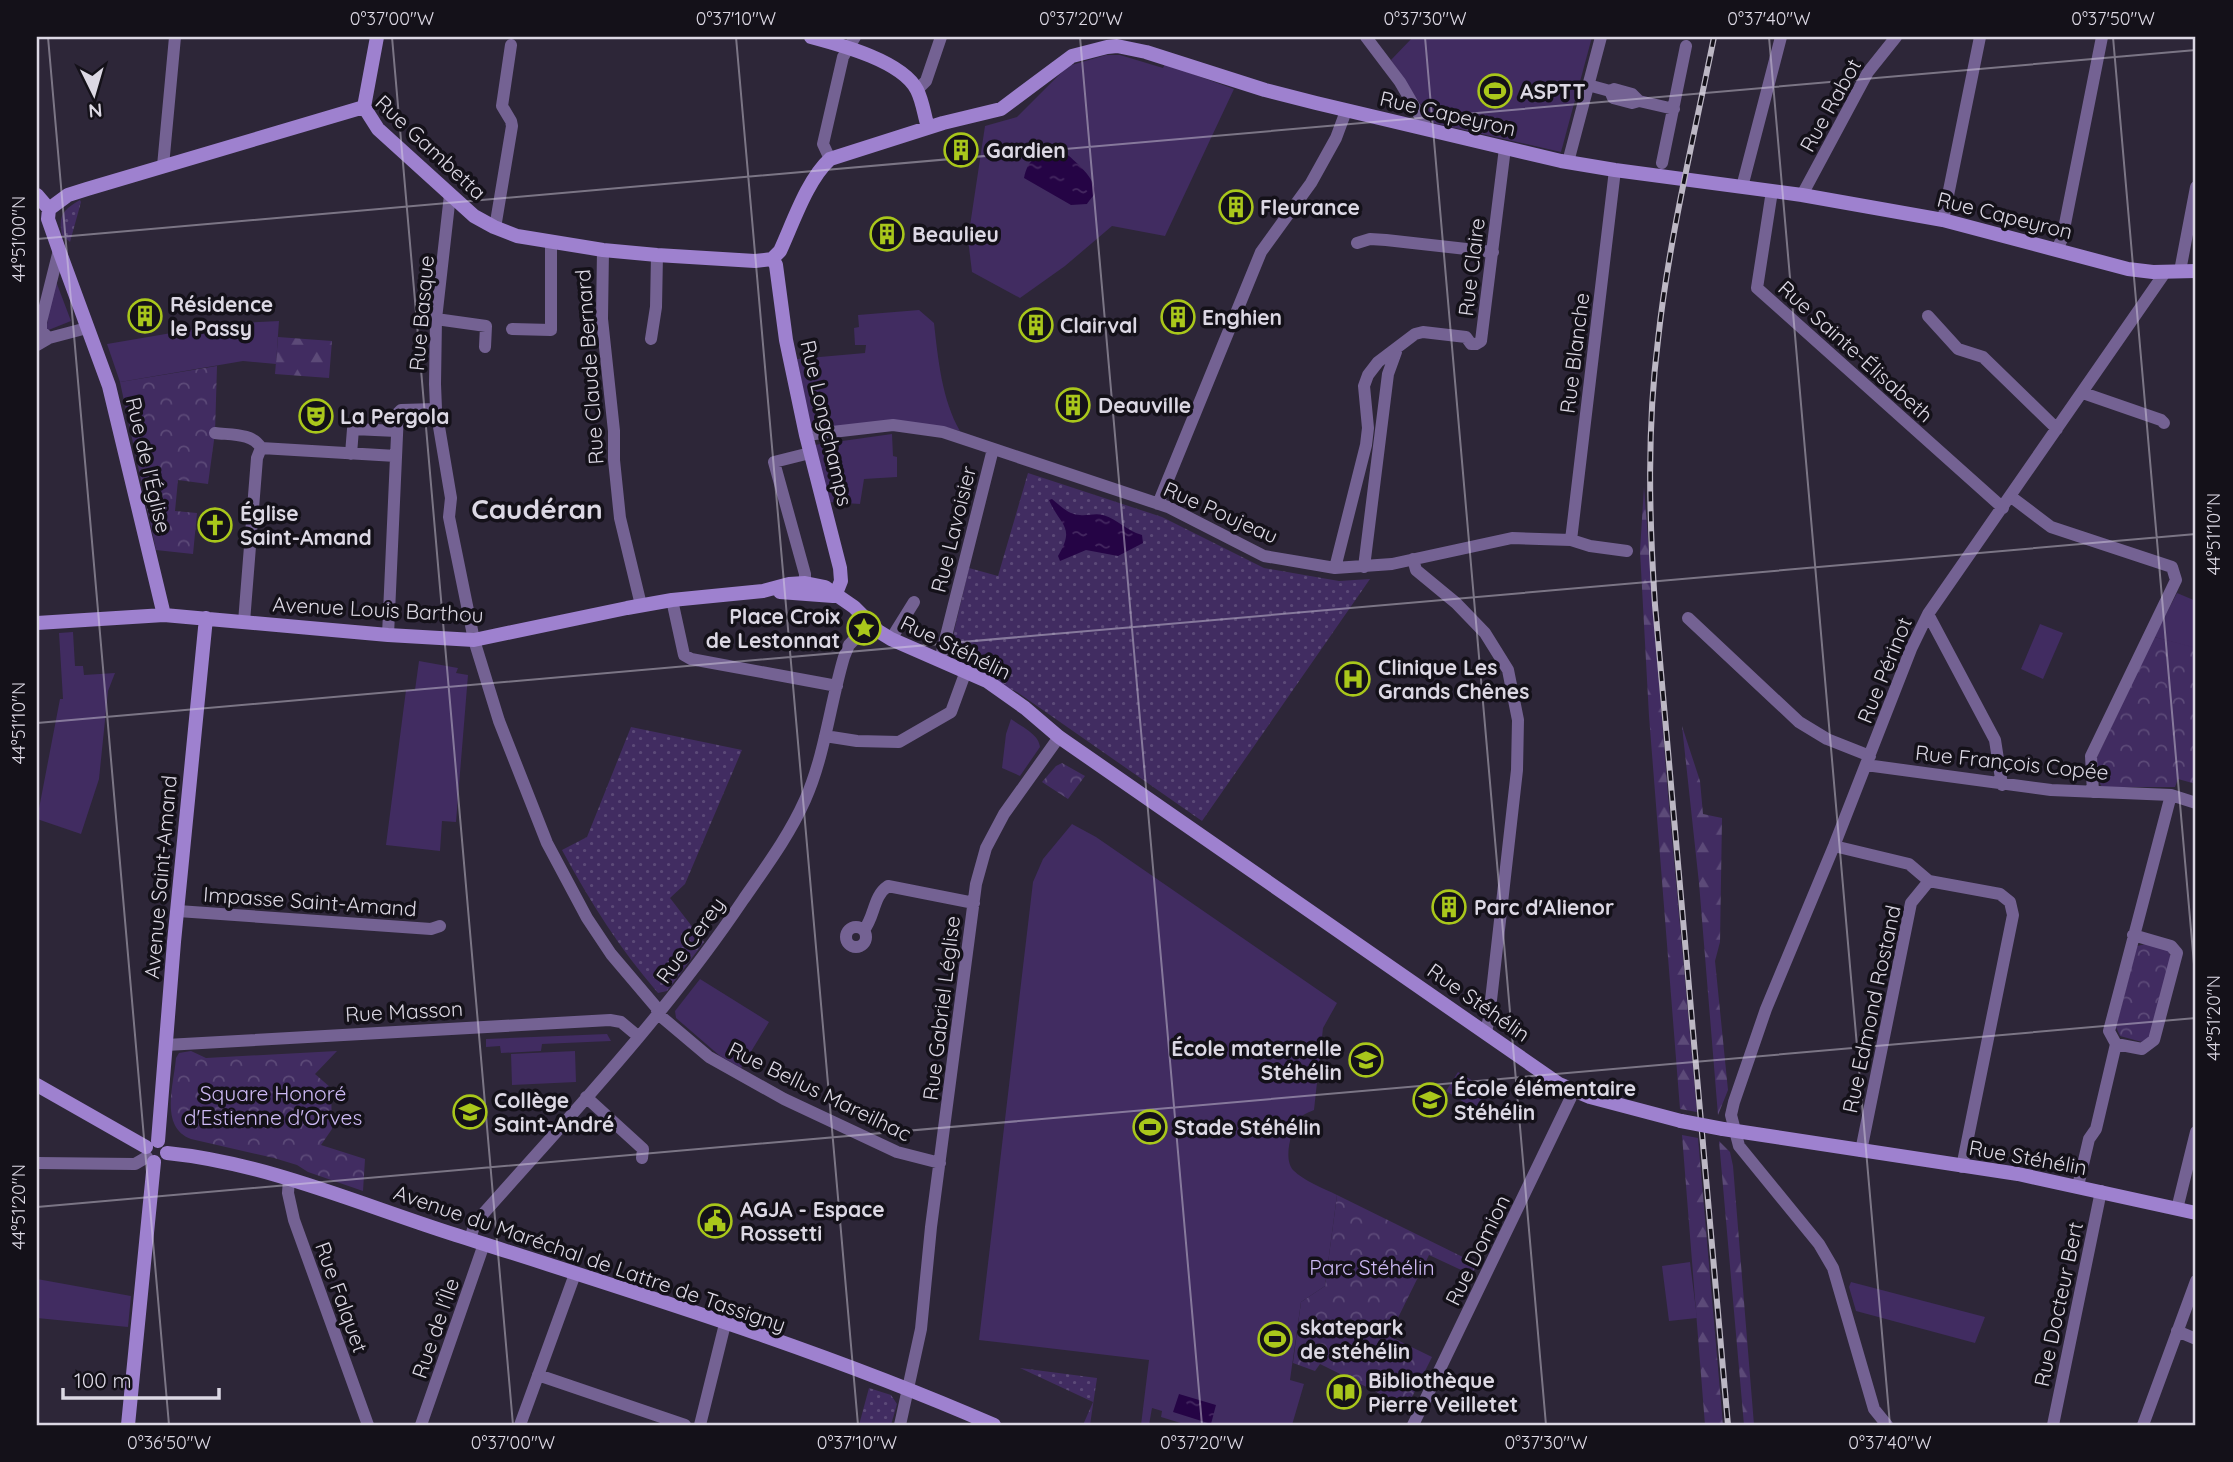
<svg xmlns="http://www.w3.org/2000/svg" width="2233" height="1462" viewBox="0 0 2233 1462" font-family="Quicksand,sans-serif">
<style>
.grass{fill:url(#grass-dots)}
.forest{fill:url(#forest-firs)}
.park{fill:url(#park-crowns)}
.garden{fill:#412c61}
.water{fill:url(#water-ripples)}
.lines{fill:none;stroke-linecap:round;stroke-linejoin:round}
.street{stroke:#746293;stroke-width:12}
.secondary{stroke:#9e81cf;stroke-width:14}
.rail-casing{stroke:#bcb7c4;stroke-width:6}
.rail{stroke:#141119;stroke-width:3.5;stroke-dasharray:10;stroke-linecap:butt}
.secondary-bridge{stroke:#9e81cf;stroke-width:14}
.ticks{fill:none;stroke:#dcd8e4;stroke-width:2;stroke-opacity:0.45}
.labels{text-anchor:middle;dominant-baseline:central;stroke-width:7;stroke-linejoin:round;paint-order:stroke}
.poi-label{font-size:21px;font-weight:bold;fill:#dcd8e4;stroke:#141119;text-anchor:start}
.street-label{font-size:21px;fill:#dcd8e4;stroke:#141119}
.park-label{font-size:21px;fill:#cebaf5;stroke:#141119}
.district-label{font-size:28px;font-weight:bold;fill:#dcd8e4;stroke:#141119}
.neatline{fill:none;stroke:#dcd8e4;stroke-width:2.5}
.ticks-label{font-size:18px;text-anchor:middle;fill:#dcd8e4}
</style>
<defs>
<pattern id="grass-dots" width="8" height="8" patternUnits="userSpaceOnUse" patternTransform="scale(1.75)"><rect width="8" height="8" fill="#412c61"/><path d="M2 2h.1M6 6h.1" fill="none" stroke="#5c4a78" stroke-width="1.8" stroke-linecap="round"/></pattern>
<pattern id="forest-firs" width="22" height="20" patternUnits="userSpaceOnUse" patternTransform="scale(1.75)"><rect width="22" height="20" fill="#412c61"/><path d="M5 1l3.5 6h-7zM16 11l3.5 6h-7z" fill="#5c4a78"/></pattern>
<pattern id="park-crowns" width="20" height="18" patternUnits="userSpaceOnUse" patternTransform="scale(1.75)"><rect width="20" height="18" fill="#412c61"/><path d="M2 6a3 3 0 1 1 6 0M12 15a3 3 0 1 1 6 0" fill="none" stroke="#5c4a78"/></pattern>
<pattern id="water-ripples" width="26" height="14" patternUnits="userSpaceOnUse" patternTransform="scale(1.75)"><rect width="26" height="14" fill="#250445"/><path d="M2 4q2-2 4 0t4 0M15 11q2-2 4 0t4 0" fill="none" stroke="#442860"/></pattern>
</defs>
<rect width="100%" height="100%" fill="#2d2638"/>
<path class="grass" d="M80,200L81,202L70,242L62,235C58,215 63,210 80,200Z
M1028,473L1162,517L1264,568L1339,581L1370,579L1202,821L1017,692C993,682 975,665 951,656L949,652L969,568L998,576Z
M631,727L742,750L685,884L670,898L704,942L667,991L658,993C620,949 590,902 562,850L587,837Z
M1020,1368L1097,1378L1090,1425H1083L1093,1402Z
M869,1388L891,1395L897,1404L891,1425H859Z"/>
<path class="forest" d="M278,337L332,341L329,378L275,374Z
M1644,487L1667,783L1697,1112L1680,1109L1649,716L1640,551Z
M1682,726L1700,781L1703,814L1722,818L1720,942L1715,961L1728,1090L1718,1115L1699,883Z
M1682,1135L1698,1138L1723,1425H1705Z
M1719,1141L1730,1152L1733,1166L1754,1425H1744Z"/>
<path class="park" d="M217,366L215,433L208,484L178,480L175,511L197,513L193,554L156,550L120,382Z
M2154,637L2196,647V784L2178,779L2175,787H2102L2098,780L2097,757Z
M1062,763L1085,776L1068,799L1042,782L1056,766Z
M2146,944L2167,949L2171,957L2152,1035L2142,1042L2120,1036L2116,1027L2137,946Z
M191,1051L206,1058L337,1051L315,1074L331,1088L332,1129L321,1145L365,1159L363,1191L308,1172L297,1165L274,1158L191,1139C159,1127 174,1084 176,1058L179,1053Z
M1337,1195L1477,1264L1472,1275L1429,1255L1389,1336L1432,1357L1407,1407L1320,1364L1315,1371L1293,1363L1301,1302L1325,1286Z"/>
<path class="garden" d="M1413,37H1592L1561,152L1433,123L1391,60Z
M1106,55H1120L1163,68L1165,64L1234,89L1165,236L1112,226L1065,266L1020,298L972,272L968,239L985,126L1017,117L1068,66Z
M54,276L71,321L46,331Z
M919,310L934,323C938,359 942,400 960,431L945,427L816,429L810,425L797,359L865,353L866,345H855L854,328L859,327L858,315Z
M279,321L276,364L243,361L120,382L107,344L224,324Z
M892,434L893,456L897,457V477L864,479L860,504L828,502L814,445Z
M2177,593L2196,601V648L2154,637Z
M2040,624L2063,633L2043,679L2021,669Z
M73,632L75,666H83L84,675L115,673L108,691L99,779L81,834L37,819L60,699H63L59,633Z
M419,661L458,668L456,673L468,675L456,822L442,821L440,851L386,845L406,690H415Z
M1011,719C1022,727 1039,734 1040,747L1020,776L1002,768L1006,734Z
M1072,824L1096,837L1337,1003L1323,1028L1314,1110C1310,1112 1303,1114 1300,1118C1291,1129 1283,1159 1293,1170C1304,1181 1323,1188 1337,1195L1325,1286L1301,1302L1290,1380L1304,1384L1292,1425H1187L1161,1417L1162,1411L1152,1408L1149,1425H1141L1149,1360L979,1340L1033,882L1043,859Z
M700,979L769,1022L741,1068L720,1056L676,1018L675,1011Z
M607,1034L611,1041L542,1044L541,1051L501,1053L500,1046L486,1047V1039Z
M575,1051L576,1082L512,1085L511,1054Z
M1458,1072L1490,1091L1478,1111L1446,1091Z
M1690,1262L1697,1318L1669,1321L1662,1266Z
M37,1279L131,1296L128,1327L37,1318Z
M1851,1282L1985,1317L1975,1343L1856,1311L1849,1287Z"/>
<path class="water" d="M1058,150H1062C1071,158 1100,180 1094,195C1093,196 1088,202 1087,204L1071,205L1024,178C1028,158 1039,153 1058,150Z
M1052,499C1061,506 1067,514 1080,515C1087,516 1095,513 1103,515C1119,520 1125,530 1142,535L1143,543L1118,556L1086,550L1060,561L1058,556C1076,526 1060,526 1049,500Z
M1179,1394L1216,1405L1211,1424L1173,1412Z"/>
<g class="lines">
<path class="street" d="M1366,37L1400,82L1428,130
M1588,85L1610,91L1614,89L1632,94L1639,101
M917,90L926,81L941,37
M1610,91L1613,98L1632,103L1639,101L1674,109
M830,159L823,144L843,57L855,37
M1568,162L1601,37
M1662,163L1686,46
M163,166L175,37
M1742,187L1781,37
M1772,191L1757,288L2003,508
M450,195L436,319L435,384L436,409L451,498L449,517L474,640L499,721L547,843L587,918L611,954L656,1007L658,1014L709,1057L784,1099L897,1152L940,1163
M1802,195L1868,72L1896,37
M1943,220L1980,37
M495,228L512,126L511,121L502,106L511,45
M1357,243L1370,239L1386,240L1493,252
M2057,249L2062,239L2102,37
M603,250L602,319L614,431V460L620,518L641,605
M2180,271L2196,187
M1928,316L1958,349L1983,357L2057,429
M436,319L486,326L485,347
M512,329L551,330V241
M49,338L41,331V322L59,250
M651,339L656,307L657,255
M37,345L49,338L87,328
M2083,393L2161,420L2164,423
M215,433C231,435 253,433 261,448L396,456
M806,435L893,425L943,432L1168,507L1264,556L1335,568L1392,564L1512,538L1571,540L1590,546L1627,551
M351,454L353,429L397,431
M2010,496L2051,527L2172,567L2176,580L2091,756L2093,792
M1158,504L1261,252L1311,183L1336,138L1346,111
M1571,540L1615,170
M1413,559L1416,570L1456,603L1485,633L1508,670L1518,720L1517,770L1489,1018L1486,1032
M1364,567L1388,374L1396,352
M1335,568L1366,445L1368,428L1364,386L1368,375L1378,362L1415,334L1423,332L1466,337L1471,344H1476L1481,341L1505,148
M805,583V574L774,462L810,453
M672,600L684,655L691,659L837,686
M1928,614L1995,740L2002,785
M1688,618L1799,722L1827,739L1870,756
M244,622L257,458L261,448
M388,635L398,413L401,410L436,409
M891,639L914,602
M940,660L993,449
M825,736L857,741L899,742L951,712L966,671
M1866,765L2051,790L2171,795L2196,803
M1834,846L1909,864L1929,881L2000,894L2010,902L2013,915L1962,1167
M178,911L431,929L440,926
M846 937a10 10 0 1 1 20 0a10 10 0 1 1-20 0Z
M864,930C875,916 873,896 888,886L974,903
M2116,1044L2142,1049L2154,1040L2177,953L2171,946L2133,935
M166,1045L610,1020L621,1022L639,1037
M586,1097L643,1149L642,1158
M1861,1151L1911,903L1929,881
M37,1163L135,1164L147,1157
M289,1179L288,1193L294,1220L368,1425
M2078,1186L2089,1139L2096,1129L2116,1044L2109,1031L2171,795
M2177,1209L2196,1132
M470,1239L475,1223C568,1118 665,1016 743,900C765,868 789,836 805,800C825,755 830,704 844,657L849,645L870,623
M2177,1331L2196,1339
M538,1375L685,1425
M421,1425L484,1244
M520,1425L575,1274
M700,1425L725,1324
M900,1425L921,1329L931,1227L976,884L986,848L1004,814L1059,737
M1413,1425L1574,1091
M1887,1425L1874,1409L1833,1268L1819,1244L1739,1146L1731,1115L1734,1102L1766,1009L1834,846L1911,649L1928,614L2166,271
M2053,1425L2101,1191
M2143,1425L2196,1281"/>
<path class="secondary" d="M811,37C841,45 902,61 917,90C923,102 924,115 928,127
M364,107L378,129L474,216L494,227L517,236L603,250L657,255L755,261L772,259
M364,107L377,37
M37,195L49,209
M772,259L780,251C793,223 807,180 830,159L943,123L1001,109L1072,56L1107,47L1117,46L1146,52L1265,90L1316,103L1561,161L1615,170L1802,195L1943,220L2128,269L2153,272L2196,271
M772,259L776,265L786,340L806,435L840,568L841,581L835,596
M780,592L833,596
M164,615L109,386L59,250L48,219L49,209L68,195L87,189L364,107
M37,623L164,615L388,635L474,640L627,608L672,600L763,591L789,584L805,583L825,587L854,607L878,631L891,639L987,681L1025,708L1059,737L1559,1084L1590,1097L1681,1121
M37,1085L146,1147
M1723,1129L2018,1174L2196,1213
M158,1141L174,942L206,618
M167,1153C267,1163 361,1205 456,1235C637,1293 820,1349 994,1425
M128,1425L154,1162"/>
<defs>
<path id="rail" d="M1714,37C1694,137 1669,238 1658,340C1647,428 1649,516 1655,605L1728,1425"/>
</defs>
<use href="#rail" class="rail-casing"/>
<use href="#rail" class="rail"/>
<path class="secondary-bridge" d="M1681,1121L1723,1129"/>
</g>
<path class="ticks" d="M48,37L169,1425M392,37L513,1425M736,37L858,1425M1080,37L1202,1425M1425,37L1546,1425M1769,37L1890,1425M2113,37L2196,987M37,239L2196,50M37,723L2196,534M37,1207L2196,1018"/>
<defs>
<symbol id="stadium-ring" viewBox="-11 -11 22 22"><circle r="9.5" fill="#141119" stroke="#a9c71b" stroke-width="1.5"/><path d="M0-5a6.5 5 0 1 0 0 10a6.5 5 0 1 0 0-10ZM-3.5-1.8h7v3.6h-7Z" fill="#a9c71b"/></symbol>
<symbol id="building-ring" viewBox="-11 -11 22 22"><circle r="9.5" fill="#141119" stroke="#a9c71b" stroke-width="1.5"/><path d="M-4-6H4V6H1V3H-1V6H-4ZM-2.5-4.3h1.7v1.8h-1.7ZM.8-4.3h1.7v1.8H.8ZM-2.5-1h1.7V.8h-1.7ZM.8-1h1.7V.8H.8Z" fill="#a9c71b"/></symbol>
<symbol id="theatre-ring" viewBox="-11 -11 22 22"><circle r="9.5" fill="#141119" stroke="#a9c71b" stroke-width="1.5"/><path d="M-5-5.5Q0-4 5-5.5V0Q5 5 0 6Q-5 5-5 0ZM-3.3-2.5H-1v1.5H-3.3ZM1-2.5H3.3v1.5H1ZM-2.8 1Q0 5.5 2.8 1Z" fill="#a9c71b"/></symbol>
<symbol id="church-ring" viewBox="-11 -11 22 22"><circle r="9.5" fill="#141119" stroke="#a9c71b" stroke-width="1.5"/><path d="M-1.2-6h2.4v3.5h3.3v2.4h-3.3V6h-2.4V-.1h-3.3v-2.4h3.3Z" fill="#a9c71b"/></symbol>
<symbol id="sight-ring" viewBox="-11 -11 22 22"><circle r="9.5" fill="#141119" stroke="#a9c71b" stroke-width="1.5"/><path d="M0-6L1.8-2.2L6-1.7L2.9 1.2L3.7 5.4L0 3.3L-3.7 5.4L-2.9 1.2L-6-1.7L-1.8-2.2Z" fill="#a9c71b"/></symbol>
<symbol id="hospital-ring" viewBox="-11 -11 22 22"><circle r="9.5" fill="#141119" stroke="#a9c71b" stroke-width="1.5"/><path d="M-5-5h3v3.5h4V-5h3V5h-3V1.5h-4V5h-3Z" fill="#a9c71b"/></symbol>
<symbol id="school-ring" viewBox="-11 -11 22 22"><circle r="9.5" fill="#141119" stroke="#a9c71b" stroke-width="1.5"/><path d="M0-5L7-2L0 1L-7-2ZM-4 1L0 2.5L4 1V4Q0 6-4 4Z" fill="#a9c71b"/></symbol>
<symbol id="civic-ring" viewBox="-11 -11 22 22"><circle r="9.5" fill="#141119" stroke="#a9c71b" stroke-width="1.5"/><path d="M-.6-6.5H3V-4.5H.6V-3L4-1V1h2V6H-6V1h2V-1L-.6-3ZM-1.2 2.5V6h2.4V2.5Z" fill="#a9c71b"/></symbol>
<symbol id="library-ring" viewBox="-11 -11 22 22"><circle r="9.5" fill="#141119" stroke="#a9c71b" stroke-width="1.5"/><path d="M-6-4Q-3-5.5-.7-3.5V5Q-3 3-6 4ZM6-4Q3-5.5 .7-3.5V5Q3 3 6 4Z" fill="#a9c71b"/></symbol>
</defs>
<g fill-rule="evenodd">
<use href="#stadium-ring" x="1476" y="72" width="38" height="38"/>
<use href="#building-ring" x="942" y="131" width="38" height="38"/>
<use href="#building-ring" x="1217" y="188" width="38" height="38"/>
<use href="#building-ring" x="868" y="215" width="38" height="38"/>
<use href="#building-ring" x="126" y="297" width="38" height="38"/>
<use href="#building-ring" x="1159" y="298" width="38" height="38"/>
<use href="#building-ring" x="1017" y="306" width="38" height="38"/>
<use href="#building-ring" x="1054" y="386" width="38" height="38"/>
<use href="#theatre-ring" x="297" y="397" width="38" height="38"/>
<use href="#church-ring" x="196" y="506" width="38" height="38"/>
<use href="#sight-ring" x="845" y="609" width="38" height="38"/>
<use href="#hospital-ring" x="1334" y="660" width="38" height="38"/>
<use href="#building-ring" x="1430" y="888" width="38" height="38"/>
<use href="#school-ring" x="1347" y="1041" width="38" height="38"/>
<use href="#school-ring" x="1411" y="1081" width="38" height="38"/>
<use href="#school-ring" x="451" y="1093" width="38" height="38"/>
<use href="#stadium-ring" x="1131" y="1108" width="38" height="38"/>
<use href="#civic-ring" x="696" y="1202" width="38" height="38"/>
<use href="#stadium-ring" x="1256" y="1320" width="38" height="38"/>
<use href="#library-ring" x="1325" y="1373" width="38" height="38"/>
</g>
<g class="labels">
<g class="poi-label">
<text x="1520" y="91">ASPTT</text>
<text x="986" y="150">Gardien</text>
<text x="1260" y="207">Fleurance</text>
<text x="912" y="234">Beaulieu</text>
<text x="170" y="304">Résidence<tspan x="170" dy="24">le Passy</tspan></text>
<text x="1202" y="317">Enghien</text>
<text x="1060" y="325">Clairval</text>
<text x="1098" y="405">Deauville</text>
<text x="340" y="416">La Pergola</text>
<text x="240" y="513">Église<tspan x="240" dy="24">Saint-Amand</tspan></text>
<text x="840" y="616" text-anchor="end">Place Croix<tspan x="840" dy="24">de Lestonnat</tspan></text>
<text x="1378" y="667">Clinique Les<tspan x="1378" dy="24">Grands Chênes</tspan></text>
<text x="1474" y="907">Parc d'Alienor</text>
<text x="1342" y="1048" text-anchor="end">École maternelle<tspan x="1342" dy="24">Stéhélin</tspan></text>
<text x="1454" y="1088">École élémentaire<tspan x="1454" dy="24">Stéhélin</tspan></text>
<text x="494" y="1100">Collège<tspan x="494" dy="24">Saint-André</tspan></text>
<text x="1174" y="1127">Stade Stéhélin</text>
<text x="740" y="1209">AGJA - Espace<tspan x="740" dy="24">Rossetti</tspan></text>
<text x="1300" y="1327">skatepark<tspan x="1300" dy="24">de stéhélin</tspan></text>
<text x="1368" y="1380">Bibliothèque<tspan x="1368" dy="24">Pierre Veilletet</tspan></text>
</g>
<g class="street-label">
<text transform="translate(1830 105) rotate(-61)">Rue Rabot</text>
<text transform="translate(1448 113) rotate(13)">Rue Capeyron</text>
<text transform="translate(431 147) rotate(43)">Rue Gambetta</text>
<text transform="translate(2005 215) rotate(14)">Rue Capeyron</text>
<text transform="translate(1471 267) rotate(-83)">Rue Claire</text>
<text transform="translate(421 313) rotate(-85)">Rue Basque</text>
<text transform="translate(1856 351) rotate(42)">Rue Sainte-Élisabeth</text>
<text transform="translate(1574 353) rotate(-83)">Rue Blanche</text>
<text transform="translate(589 367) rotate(-94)">Rue Claude Bernard</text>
<text transform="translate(827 423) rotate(77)">Rue Longchamps</text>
<text transform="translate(149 465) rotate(77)">Rue de l'Église</text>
<text transform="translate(1221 512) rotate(24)">Rue Poujeau</text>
<text transform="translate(953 529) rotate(-76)">Rue Lavoisier</text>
<text transform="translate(378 609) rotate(3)">Avenue Louis Barthou</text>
<text transform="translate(956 647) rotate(26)">Rue Stéhélin</text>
<text transform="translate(1884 670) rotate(-68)">Rue Périnot</text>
<text transform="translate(2012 762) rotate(6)">Rue François Copée</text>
<text transform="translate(160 877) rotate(-85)">Avenue Saint-Amand</text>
<text transform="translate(310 901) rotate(4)">Impasse Saint-Amand</text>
<text transform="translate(690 940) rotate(-54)">Rue Cerey</text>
<text transform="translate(1479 1002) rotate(35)">Rue Stéhélin</text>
<text transform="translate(941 1008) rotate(-83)">Rue Gabriel Léglise</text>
<text transform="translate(1871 1009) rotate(-78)">Rue Edmond Rostand</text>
<text transform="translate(404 1011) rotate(-3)">Rue Masson</text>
<text transform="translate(820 1091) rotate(26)">Rue Bellus Mareilhac</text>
<text transform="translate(2028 1157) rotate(10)">Rue Stéhélin</text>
<text transform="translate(1477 1250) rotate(-64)">Rue Domion</text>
<text transform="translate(590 1258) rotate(19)">Avenue du Maréchal de Lattre de Tassigny</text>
<text transform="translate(342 1297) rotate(70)">Rue Falquet</text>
<text transform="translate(2058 1304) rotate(-78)">Rue Docteur Bert</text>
<text transform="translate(435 1328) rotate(-71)">Rue de l'Île</text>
</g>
<g class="park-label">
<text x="273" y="1093">Square Honoré<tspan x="273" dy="24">d'Estienne d'Orves</tspan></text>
<text x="1372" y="1267">Parc Stéhélin</text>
</g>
<g class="district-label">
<text x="537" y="508">Caudéran</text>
</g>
</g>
<rect width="2233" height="1462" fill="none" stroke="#141119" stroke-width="77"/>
<g transform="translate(94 94) rotate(175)" stroke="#141119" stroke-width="5" paint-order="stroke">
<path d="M0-5L12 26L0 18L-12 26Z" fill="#dcd8e4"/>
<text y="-10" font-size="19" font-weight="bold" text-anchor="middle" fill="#dcd8e4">N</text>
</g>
<path d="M63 1388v10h156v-10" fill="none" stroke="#dcd8e4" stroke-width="3.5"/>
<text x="74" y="1388" font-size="21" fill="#dcd8e4" stroke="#141119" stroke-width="5" paint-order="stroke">100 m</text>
<rect x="38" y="38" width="2156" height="1386" class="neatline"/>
<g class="ticks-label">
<text x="392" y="25">0°37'00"W</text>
<text x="736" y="25">0°37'10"W</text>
<text x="1081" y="25">0°37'20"W</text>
<text x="1425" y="25">0°37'30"W</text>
<text x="1769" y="25">0°37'40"W</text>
<text x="2113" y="25">0°37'50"W</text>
<text transform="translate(19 239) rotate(-90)" y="6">44°51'00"N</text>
<text transform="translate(2214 534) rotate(-90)" y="6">44°51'10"N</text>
<text transform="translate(19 723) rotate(-90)" y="6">44°51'10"N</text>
<text transform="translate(2214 1018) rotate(-90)" y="6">44°51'20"N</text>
<text transform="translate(19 1207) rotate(-90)" y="6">44°51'20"N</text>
<text x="169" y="1449">0°36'50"W</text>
<text x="513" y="1449">0°37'00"W</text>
<text x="857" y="1449">0°37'10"W</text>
<text x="1202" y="1449">0°37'20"W</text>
<text x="1546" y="1449">0°37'30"W</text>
<text x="1890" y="1449">0°37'40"W</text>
</g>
</svg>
